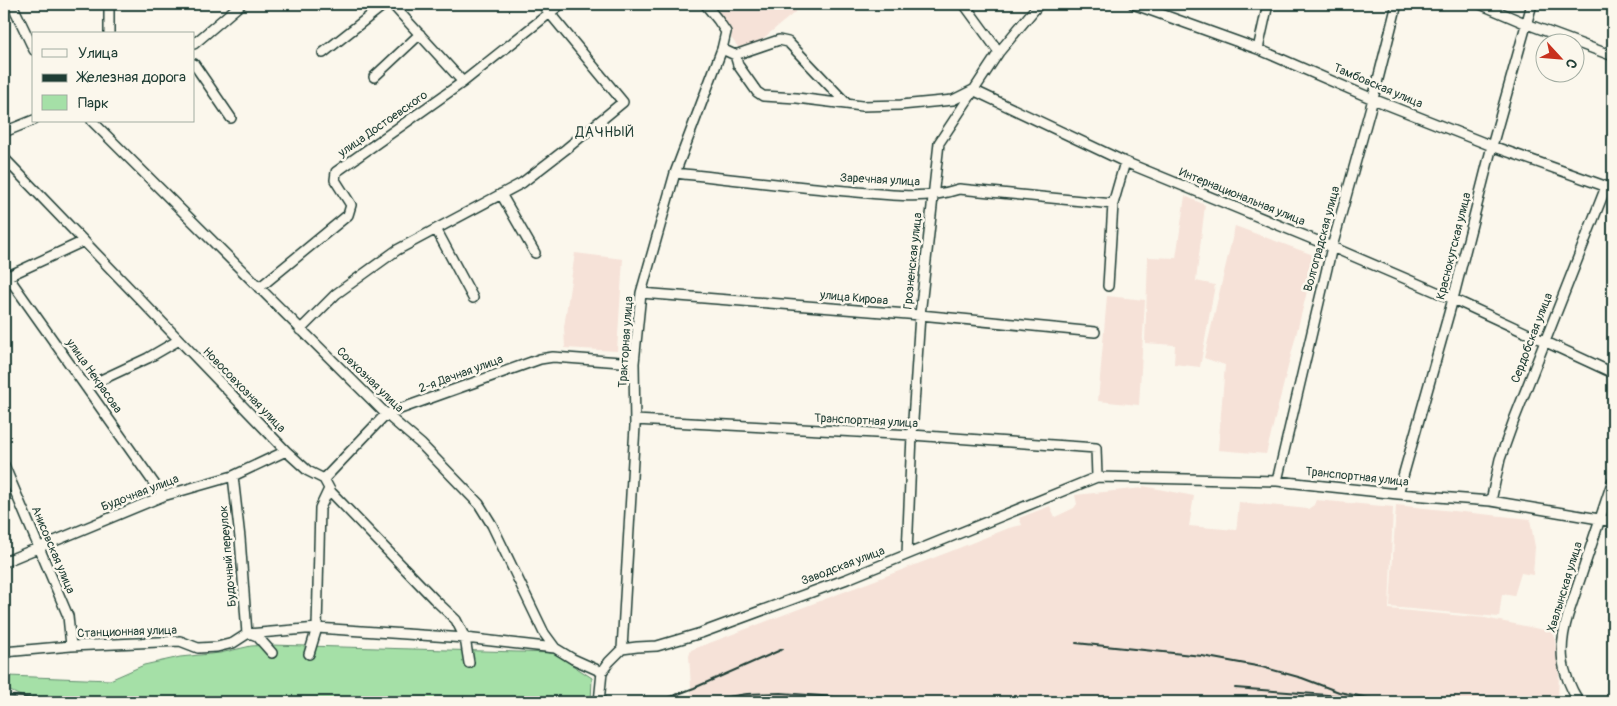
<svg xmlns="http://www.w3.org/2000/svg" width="1617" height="706" viewBox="0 0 1617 706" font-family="Pangolin,sans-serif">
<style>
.built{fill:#f6e2d8}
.green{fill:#a5e0a7;stroke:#628e6e}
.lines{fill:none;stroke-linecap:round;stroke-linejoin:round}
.minor-casing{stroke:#1f3d34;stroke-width:12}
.minor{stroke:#fbf7ec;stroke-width:9}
.rail{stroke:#1f3d34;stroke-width:2}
.labels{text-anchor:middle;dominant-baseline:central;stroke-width:5;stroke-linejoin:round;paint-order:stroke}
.street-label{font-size:12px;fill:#1f3d34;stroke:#fbf7ec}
.neighbourhood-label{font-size:14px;letter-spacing:1px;fill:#1f3d34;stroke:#fbf7ec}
</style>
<rect width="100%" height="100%" fill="#fbf7ec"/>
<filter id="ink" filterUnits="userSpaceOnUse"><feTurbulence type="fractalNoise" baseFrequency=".02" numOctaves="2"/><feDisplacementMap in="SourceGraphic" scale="10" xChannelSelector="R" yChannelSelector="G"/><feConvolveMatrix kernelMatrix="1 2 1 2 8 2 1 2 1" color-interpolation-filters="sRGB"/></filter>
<g filter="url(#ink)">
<path class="built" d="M703,4H805L744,54Z
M1185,196L1205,205L1196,281L1215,285L1200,367L1174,364L1175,345L1145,343L1148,257L1176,258Z
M1235,226L1316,256L1266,454L1218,450L1225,365L1204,358Z
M575,253L623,259L617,351L565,348L564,327Z
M1107,296L1145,300L1139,405L1098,401Z
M1143,486L1194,496L1189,526L1236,530L1237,524L1239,502L1308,509L1314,505L1316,500L1393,507L1389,609L1485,618L1554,632L1559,673L1558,702H692L689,656L691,650L949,552L1009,528L1022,525L1019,518L1050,506L1055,517L1074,508L1077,504L1075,495L1143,488Z
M1396,505L1530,519L1535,547L1533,575L1521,573L1514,596L1502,594L1499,617L1390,607Z"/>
<path class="green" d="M271,645L554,653L592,678L591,702H33L4,688V682L8,676L110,680L144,665L180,657L220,653L251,646Z"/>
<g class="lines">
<defs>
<path id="minor" d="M12,4L34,50
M109,4V34
M392,4L463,82
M964,4L999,52
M1133,4L1258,49L1373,99L1492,146L1613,189
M1480,4L1527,24L1613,56
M194,44L241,4
M722,49L735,55L738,65L757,92L763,96L797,98L862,106L901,105L953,100L973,90L1125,162L1332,247L1453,299L1613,373
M1258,49L1268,4
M323,53L385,4
M735,55L779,40L788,42L846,103
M194,64L231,118
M374,77L420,34
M92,121L386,414L421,444L479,504L492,525L544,633L555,648L573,659L602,672
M4,132L34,120
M4,158L286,451L308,471L324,479L331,492L434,599L456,620L465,638L469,663
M675,173C732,179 789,186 846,191C884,194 922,201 959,189L1113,204
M501,194L535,253
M436,229L473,298
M4,271L163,496
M4,278L84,241
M1108,286L1113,204L1125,162
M259,288L348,215L351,205L335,180L336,172L463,82L561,4
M641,293L920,315L1095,332
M300,330L336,294L397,250L522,183L566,149L623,102L542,4
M86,387L148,358L179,340
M635,420L912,435L1096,448L1097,477
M4,465L68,616L71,646
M233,476L240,538L247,634L317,628L465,638L555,648
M324,479L386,414L540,359L553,357L634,363
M1277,481L1332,247L1373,99L1397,4
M1398,494L1453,299L1492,146L1532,4
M1491,501L1500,459L1514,420L1606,187
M907,554L912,435L920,315L939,143L999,52L1039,4
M4,562L163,496L233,476L286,451
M622,649L635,426L634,363L641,293L675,173L722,49L726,32L718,20L705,4
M4,652L71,646L180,641L198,648L217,647L233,643L247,634H252L257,636L272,653
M309,654L317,628L320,508L329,489
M602,672L609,662L622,649L637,647L657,646L701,633L847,579L1097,477L1277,481L1398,494L1491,501L1599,519L1613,522
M599,702L602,672
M1579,702C1560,671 1558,649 1568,615L1613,480"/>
</defs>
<use href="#minor" class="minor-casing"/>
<use href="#minor" class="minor"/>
<path class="rail" d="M1076,643L1202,656L1262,667L1302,678L1339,692L1383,701
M1235,688L1341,696
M4,696L108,702
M1234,699L1270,702
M657,702L694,688L783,649
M694,702L747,694L781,693L901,702"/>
</g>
</g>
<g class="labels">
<g class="street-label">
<text transform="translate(1378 86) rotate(23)">Тамбовская улица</text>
<text transform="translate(383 124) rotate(-35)">улица Достоевского</text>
<text transform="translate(880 180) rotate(3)">Заречная улица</text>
<text transform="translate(1242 197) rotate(22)">Интернациональная улица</text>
<text transform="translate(1322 239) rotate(-75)">Волгоградская улица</text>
<text transform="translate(1454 246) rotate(-76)">Краснокутская улица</text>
<text transform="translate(913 261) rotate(-84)">Грозненская улица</text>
<text transform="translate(854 298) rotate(5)">улица Кирова</text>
<text transform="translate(1532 338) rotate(-69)">Сердобская улица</text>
<text transform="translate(626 342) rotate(-86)">Тракторная улица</text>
<text transform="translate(461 374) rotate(-20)">2-я Дачная улица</text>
<text transform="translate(94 376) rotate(55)">улица Некрасова</text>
<text transform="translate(370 380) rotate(44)">Совхозная улица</text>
<text transform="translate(244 390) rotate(46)">Новосовхозная улица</text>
<text transform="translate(866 421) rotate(3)">Транспортная улица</text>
<text transform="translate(1357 477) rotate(6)">Транспортная улица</text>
<text transform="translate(140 493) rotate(-21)">Будочная улица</text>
<text transform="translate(53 550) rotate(67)">Анисовская улица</text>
<text transform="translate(228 556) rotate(-95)">Будочный переулок</text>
<text transform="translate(843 566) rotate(-21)">Заводская улица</text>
<text transform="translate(1565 587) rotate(-73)">Хвалынская улица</text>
<text transform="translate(127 632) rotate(-2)">Станционная улица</text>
</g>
<g class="neighbourhood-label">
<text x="605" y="132">ДАЧНЫЙ</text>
</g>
</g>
<rect width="1617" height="706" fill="none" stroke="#fbf7ec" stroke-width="20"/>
<rect x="10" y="10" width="1597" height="686" fill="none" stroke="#1f3d34" stroke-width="2" filter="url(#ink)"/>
<rect x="32" y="32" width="162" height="90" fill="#fbf7ec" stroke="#a3ada2"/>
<rect x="42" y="49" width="25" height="8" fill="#fbf7ec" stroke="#a3ada2"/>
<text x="78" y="58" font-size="15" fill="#1f3d34">Улица</text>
<rect x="42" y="74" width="25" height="8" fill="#1f3d34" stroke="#a3ada2"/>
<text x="78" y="82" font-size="15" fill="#1f3d34">Железная дорога</text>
<rect x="42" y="95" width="25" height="15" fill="#a5e0a7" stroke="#a3ada2"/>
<text x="78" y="108" font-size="15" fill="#1f3d34">Парк</text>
<g transform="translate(1560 58) rotate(116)"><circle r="24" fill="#fbf7ec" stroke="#a3ada2"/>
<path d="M0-4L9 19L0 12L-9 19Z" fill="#c8321e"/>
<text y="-8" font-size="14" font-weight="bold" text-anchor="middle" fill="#1f3d34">С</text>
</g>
</svg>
